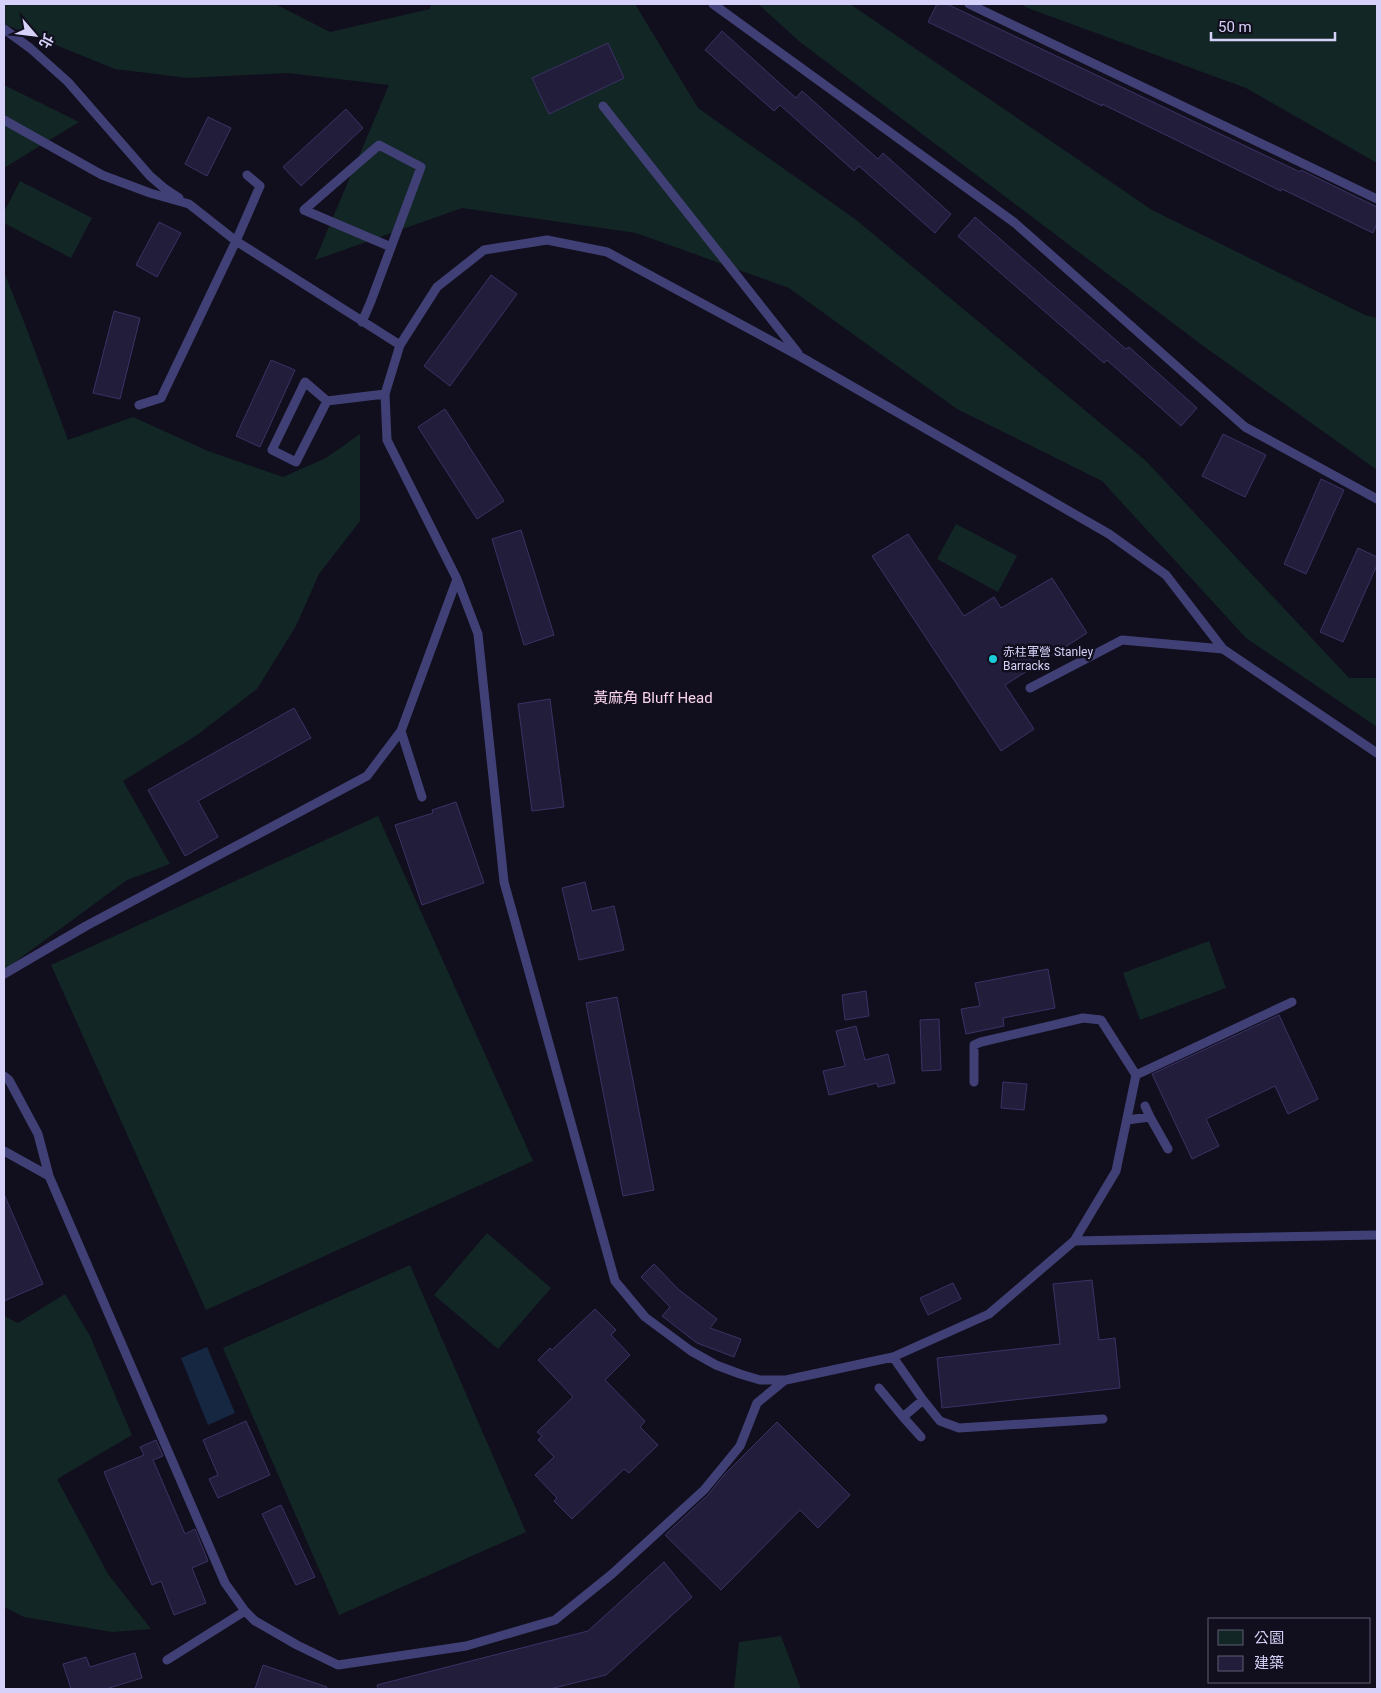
<svg xmlns="http://www.w3.org/2000/svg" width="1381" height="1693" viewBox="0 0 1381 1693" font-family="Roboto,'Noto Sans TC',sans-serif">
<style>
.green{fill:#122625}
.water{fill:#152741}
.building{fill:#231d3c;stroke:#3b3265}
.lines{fill:none;stroke-linecap:round;stroke-linejoin:round}
.lane{stroke:#414076;stroke-width:9}
.poi-dot{fill:#1dcad9;stroke:#110f1d;stroke-width:2}
.labels{text-anchor:middle;dominant-baseline:central;stroke-width:5;stroke-linejoin:round;paint-order:stroke}
.poi-label{font-size:12px;fill:#d5d1f9;stroke:#110f1d;text-anchor:start}
.quarter-label{font-size:15px;fill:#f9d3ec;stroke:#110f1d}
</style>
<rect width="100%" height="100%" fill="#110f1d"/>
<path class="green" d="M4,4H275L330,32L430,9L431,4H635L698,108L855,219L1146,461L1349,678H1377V727L1246,638L1102,481L957,409L789,288L636,233L462,208L315,260L389,85L288,73L188,78L115,69L4,24Z
M758,4H850L1152,210L1365,315L1377,318V470L1202,345L800,42Z
M1022,4H1377V163L1246,88L1025,7Z
M4,85L79,122L4,168Z
M20,181L92,218L71,258L4,223V212Z
M4,272L26,327L68,440L133,417L208,451L283,477L326,458L360,434V521L319,574L296,626L257,689L197,735L123,781L170,864L127,880L4,970Z
M956,524L1017,556L998,592L937,559Z
M378,816L533,1161L206,1310L51,965Z
M1209,941L1226,988L1140,1020L1123,973Z
M487,1233L551,1288L498,1349L434,1295Z
M410,1265L526,1532L339,1615L223,1348Z
M65,1294L90,1336L132,1435L57,1479L108,1574L151,1629L112,1632L24,1617L4,1607V1316L18,1323Z
M781,1636L801,1689H734L739,1642Z"/>
<path class="water" d="M207,1347L235,1413L208,1425L181,1358Z"/>
<path class="building" d="M937,4H947L1300,172L1301,170L1377,207V223L1373,233L1282,189L1281,191L1102,104V106L928,22Z
M722,31L796,98L802,91L878,159L883,153L951,214L935,233L859,166L854,171L780,105L774,111L705,50Z
M608,43L624,78L549,114L532,78Z
M346,109L363,128L301,186L283,167Z
M208,117L231,128L207,176L185,164Z
M975,217L1126,349L1129,347L1197,408L1181,426L1107,360L1104,363L958,236Z
M159,222L181,233L157,277L136,265Z
M491,275L517,294L450,386L424,366Z
M114,311L140,318L120,399L93,393Z
M271,360L295,370L260,447L236,436Z
M445,409L504,501L477,519L418,427Z
M1223,434L1266,455L1245,497L1202,476Z
M1321,479L1344,490L1306,574L1284,564Z
M521,530L554,635L524,645L492,539Z
M908,534L964,616L994,597L1001,608L1052,578L1087,633L1005,685L1034,729L1001,751L872,556Z
M1358,548L1377,557V565L1343,642L1320,632Z
M550,699L564,807L532,811L518,704Z
M294,708L311,738L198,801L218,837L185,856L148,790Z
M456,802L484,883L422,905L395,825L433,813L432,810Z
M585,882L592,911L614,906L624,950L579,960L562,888Z
M1048,969L1055,1008L1003,1018L1004,1026L966,1034L961,1009L980,1006L975,983Z
M866,991L869,1016L845,1020L842,995Z
M617,997L654,1190L623,1196L586,1003Z
M1279,1015L1318,1099L1288,1114L1275,1086L1206,1119L1219,1146L1192,1159L1152,1074Z
M939,1019L941,1070L922,1071L920,1020Z
M856,1026L865,1060L888,1054L895,1083L878,1087L877,1083L829,1095L823,1071L845,1066L836,1031Z
M1003,1082L1027,1084L1024,1110L1001,1108Z
M4,1194L43,1284L4,1301Z
M654,1264L678,1289L717,1319L710,1328L741,1339L734,1357L697,1343L662,1316L670,1307L641,1277Z
M1092,1280L1099,1340L1115,1338L1120,1388L942,1408L937,1358L1060,1344L1053,1284Z
M953,1283L961,1299L928,1315L920,1298Z
M595,1309L616,1330L611,1335L630,1355L605,1380L645,1421L640,1427L658,1445L629,1473L624,1469L572,1519L554,1501L557,1498L535,1475L554,1457L538,1440L542,1436L537,1432L573,1397L538,1360L550,1348L552,1350Z
M246,1421L270,1475L218,1498L209,1479L218,1475L203,1440Z
M777,1422L850,1495L818,1528L800,1510L721,1590L665,1535L708,1495L724,1475Z
M156,1440L163,1456L153,1460L185,1534L195,1529L208,1561L192,1568L206,1603L174,1615L161,1581L152,1585L104,1472L144,1455L140,1447Z
M281,1505L315,1577L296,1585L262,1514Z
M664,1562L692,1597L606,1675L550,1689H378L377,1685L588,1631Z
M135,1653L142,1678L106,1689H71L63,1664L86,1657L90,1667Z
M263,1665L327,1687L326,1689H255Z"/>
<g class="lines">
<path class="lane" d="M713,4L1015,223L1245,427L1377,499
M969,4L1377,199
M4,29L30,48L68,82L150,176L164,188L179,198
M603,106L798,353
M4,120L102,175L150,193L189,204L236,241L400,345
M362,322L371,301L421,167L379,145L304,210L391,247
M327,401L296,462L272,450L305,382L327,401L385,394
M139,405L161,398L236,241L260,186L247,175
M1030,688L1122,640L1223,649
M401,731L422,797
M1377,753L1223,649L1166,575L1109,534L801,357L607,252L547,240L484,250L437,287L400,345L385,394L387,440L457,579L478,634L504,882L615,1281L645,1317L691,1351L716,1365L740,1374L760,1380H786L893,1357L989,1314L1074,1241L1377,1235
M4,974L86,926L367,776L401,731L457,579
M4,1076L9,1080L38,1134L49,1176L225,1583L245,1611L255,1621L297,1645L338,1665L466,1646L555,1620L612,1574L704,1490L740,1446L757,1403L785,1380
M974,1082V1045L981,1042L1083,1018L1101,1020L1136,1075
M1145,1106L1150,1117
M1127,1120L1150,1117L1168,1149
M4,1151L49,1176
M1074,1241L1116,1171L1136,1075L1292,1002
M893,1357L923,1400L940,1421L959,1428L1103,1419
M879,1388L903,1417
M921,1437L903,1417L923,1400
M167,1660L245,1611"/>
</g>
<circle class="poi-dot" cx="993" cy="659" r="5"/>
<g class="labels">
<g class="poi-label">
<text x="1003" y="652">赤柱軍營 Stanley<tspan x="1003" dy="14">Barracks</tspan></text>
</g>
<g class="quarter-label">
<text x="653" y="698">黃麻角 Bluff Head</text>
</g>
</g>
<rect width="1381" height="1693" fill="none" stroke="#d5d1f9" stroke-width="10"/>
<rect x="1208" y="1618" width="162" height="65" fill="#110f1d" stroke="#5f5d75"/>
<rect x="1218" y="1630" width="25" height="15" fill="#122625" stroke="#5f5d75"/>
<text x="1254" y="1643" font-size="15" fill="#d5d1f9">公園</text>
<rect x="1218" y="1656" width="25" height="15" fill="#231d3c" stroke="#5f5d75"/>
<text x="1254" y="1668" font-size="15" fill="#d5d1f9">建築</text>
<g transform="translate(35 35) rotate(118)" stroke="#110f1d" stroke-width="4" paint-order="stroke">
<path d="M0-4L9 19L0 12L-9 19Z" fill="#d5d1f9"/>
<text y="-8" font-size="14" font-weight="bold" text-anchor="middle" fill="#d5d1f9">北</text>
</g>
<path d="M1211 32v8h124v-8" fill="none" stroke="#d5d1f9" stroke-width="2.5"/>
<text x="1218" y="32" font-size="15" fill="#d5d1f9" stroke="#110f1d" stroke-width="4" paint-order="stroke">50 m</text>
</svg>
